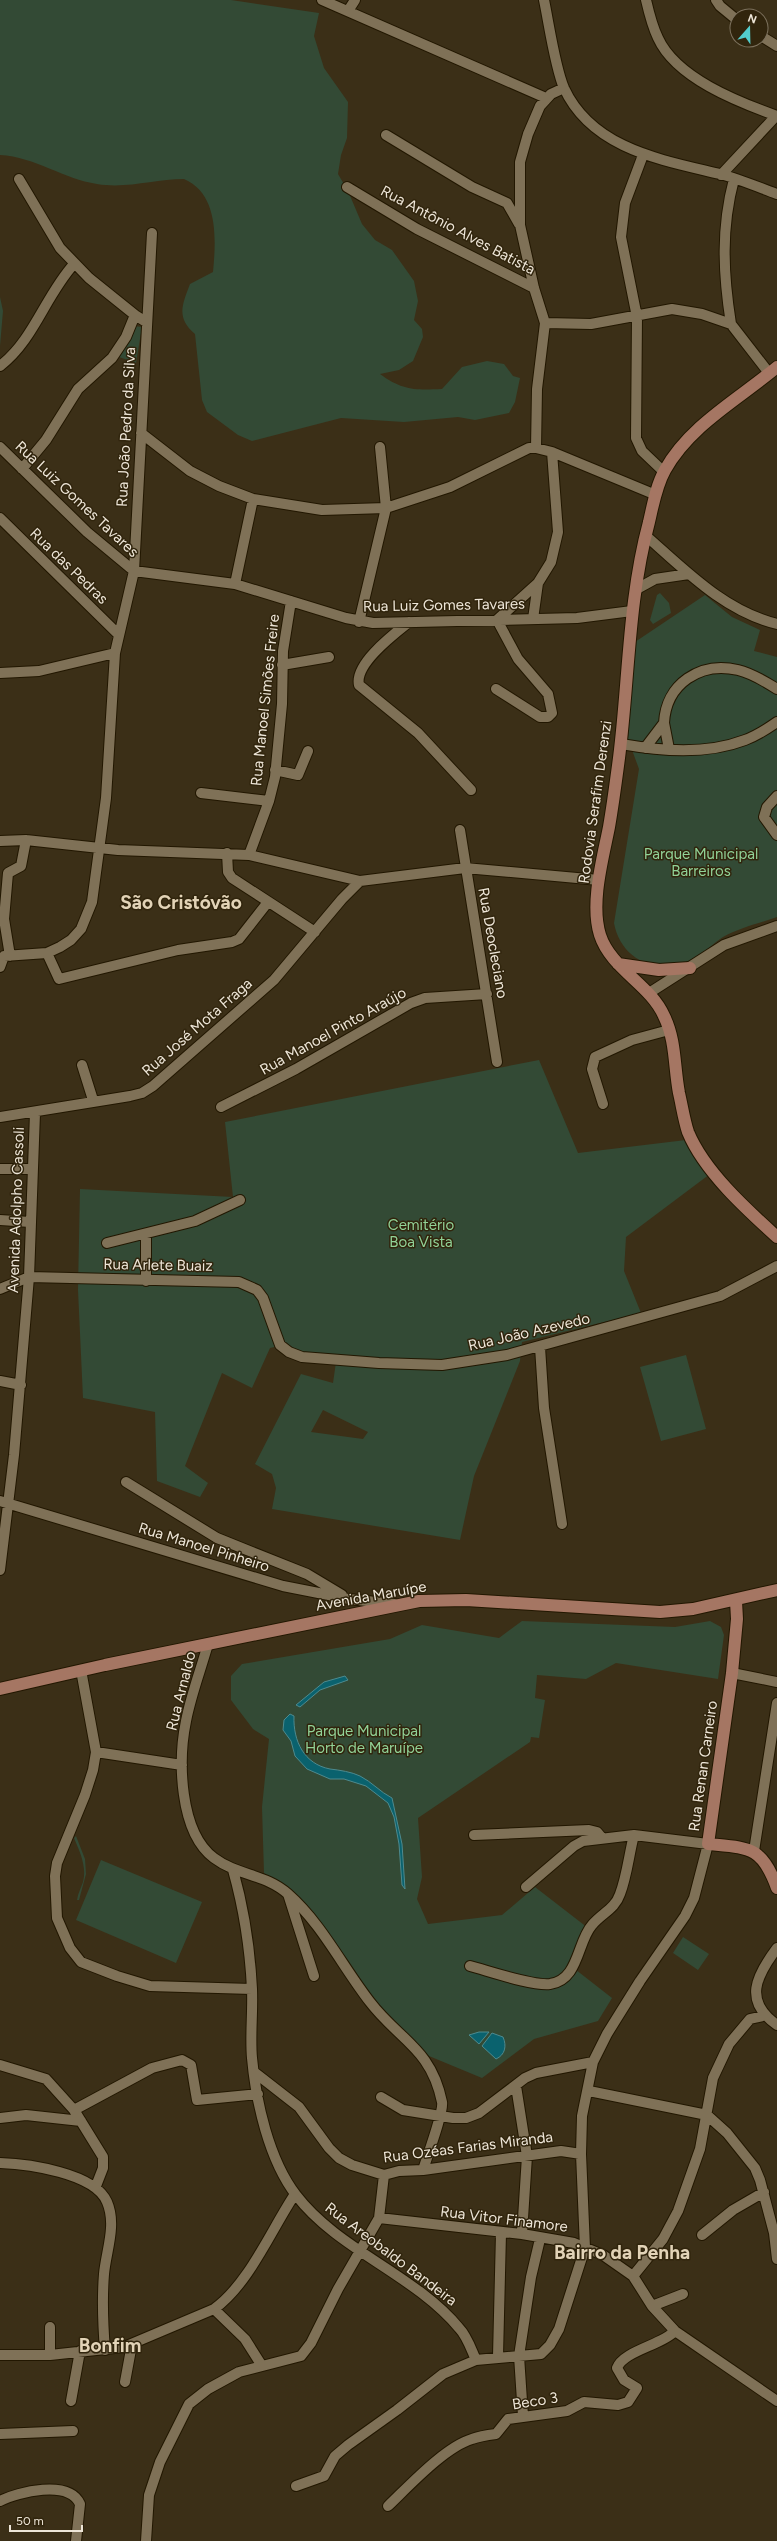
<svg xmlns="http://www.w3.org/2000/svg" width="777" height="2541" viewBox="0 0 777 2541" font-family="Figtree,sans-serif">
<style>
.green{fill:#334a35;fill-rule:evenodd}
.water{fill:#0a626e;stroke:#4e8a8e}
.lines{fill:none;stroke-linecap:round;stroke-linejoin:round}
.street-casing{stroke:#221701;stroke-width:12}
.secondary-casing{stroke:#221701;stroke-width:14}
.street{stroke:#7f7157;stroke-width:10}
.secondary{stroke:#a57663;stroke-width:12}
.labels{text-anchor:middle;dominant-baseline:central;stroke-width:3;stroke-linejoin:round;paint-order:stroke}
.street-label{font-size:15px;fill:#eee6d8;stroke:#31250d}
.park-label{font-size:15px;fill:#91d297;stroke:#31250d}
.district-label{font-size:19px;font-weight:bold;fill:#e2d3b7;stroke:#31250d}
</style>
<rect width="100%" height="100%" fill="#3b2f17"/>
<path class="green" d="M0,0H231L319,13L314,36L324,68L348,102L347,138L341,155L338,174L348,191L362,224L375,240L392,250L414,281L418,301L414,320L422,329L423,337L413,361L399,370L380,374C403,391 416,390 442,389L462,367L487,361L504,364L513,376L520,378L515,402L509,413L475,420L458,417L404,422L341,418L252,441L238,435L207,412L202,400L195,334C176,318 182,305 190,284L213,272C216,240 219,194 184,179C155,179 127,189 97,184C64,179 35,157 0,155Z
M0,297L3,311L0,346Z
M134,326L142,327L136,363L119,357Z
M660,593L669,603L671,613L653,624L650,620L657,595Z
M705,595L732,617L760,630L754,651L777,657V917C760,923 739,928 723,937C713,943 706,952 696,957C662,978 621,962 614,923L639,769L628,739L635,642Z
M539,1060L578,1153L686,1140L710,1174L626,1237L624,1271L641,1313L522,1342L520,1361L474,1476L460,1540L272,1509L276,1488L272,1474L255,1464L301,1374L333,1383L337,1355L300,1352L287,1344L270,1348L252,1388L222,1373L185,1466L208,1483L200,1497L157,1481L155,1412L83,1398L78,1290L80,1189L233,1197L225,1122ZM323,1410L368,1432L363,1439L311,1432Z
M686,1355L706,1429L661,1441L640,1367Z
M522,1621L675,1627L710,1621L721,1627L724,1635L718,1679L616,1663L586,1679L537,1675L535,1698L545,1700L539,1738L531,1737L530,1742L418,1818L422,1877L417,1899L428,1924L502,1915L535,1887L588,1928L571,1966L612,1998L598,2021L534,2039L482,2078L429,2056L374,2003L277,1881L264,1873L262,1807L269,1739L253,1729L231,1700V1676L242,1664L390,1639L422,1625L499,1638Z
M76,1836L85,1859L86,1874L79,1900H77C78,1893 81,1888 83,1882C87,1867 80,1852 74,1838Z
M101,1860L202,1902L176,1963L76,1920Z
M683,1937L709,1954L698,1970L673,1953Z"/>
<path class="water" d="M345,1676L348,1680L320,1690L300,1707L296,1705L324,1682Z
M290,1714L294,1716C293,1741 304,1764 330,1769C339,1770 352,1772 360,1776C372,1782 380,1792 392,1798L402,1844L405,1889L402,1885L399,1844L394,1817L388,1803L366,1786L344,1779H330L307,1769L295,1756L291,1741L283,1730L284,1720Z
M479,2032H489L479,2044L469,2035Z
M492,2033L503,2037C507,2046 505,2055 496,2059L482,2046Z"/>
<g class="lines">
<defs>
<path id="street" d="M322,0L546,98
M544,0C549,24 555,67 564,88C592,149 662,160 720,174C739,179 758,187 777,194
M646,0C649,13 652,26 658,38C676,78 738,102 777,116
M716,0L720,6L737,20
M348,11L355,0
M761,36L777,46
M386,135L472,187L507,203L519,224
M643,155L625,203L621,237L637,317L636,438L642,451L664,472
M721,175L776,116
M19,179L60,248L89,278L135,315
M347,187L417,229L534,288
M545,323L591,324L672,309L702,314L731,324L769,373
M731,324C723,273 721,228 734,179
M0,366C34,340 45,296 74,264
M141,433L190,471L219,486L253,499L322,510L386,508L450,487L529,448H536L552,452L558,532L551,562L538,583
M0,447L87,532L134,571L235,584L346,618L373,623L577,618L632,611
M536,448L537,389L545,323L534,288L520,225V162L528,134L540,106L551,94L564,88
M552,452L656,495
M22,469L46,440L78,389L112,358L126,337L135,315L146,322
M0,518L119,635
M645,535C685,570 724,611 777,624
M235,584L253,499
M635,590L655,579L689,574
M359,622L386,508L380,447
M409,622C394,634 354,664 359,685L418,733L471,790
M282,665L329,657
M0,673L39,671L115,653
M496,689L540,717H548L552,713L548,694L518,659L497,620L538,583L533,619
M664,723C666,684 700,661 738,670C751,673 766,682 777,689
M621,744C661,751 706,755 745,740C756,736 767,729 777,722
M645,748L664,723L669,749
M275,770L298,775L308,751
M201,793L269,801
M777,796L767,807L764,817L777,835
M460,830L497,1062
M0,841L26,840L118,850L249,855L360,881L465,868L599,880
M227,853L228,872L232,878L315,932
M249,855L269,801L275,777L282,704L283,651L291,601
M47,953L59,979L178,950L232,942L239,939L268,902
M10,956L4,919L8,873L21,866L26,840
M0,967L4,956L47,953L60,947L71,940L81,929L92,902L106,798L115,653L134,571L152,233
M649,993L724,945L777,926
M82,1065L93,1100
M603,1104L592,1069L595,1057L632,1040L669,1030
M221,1107L296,1069L411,1003L425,998L487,994
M0,1117L130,1096L142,1093L153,1086L274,980L342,899L360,881
M0,1169H33
M0,1220L30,1222
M107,1243L195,1221L240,1200
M146,1281V1234
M0,1289L29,1277L239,1282L257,1290L263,1298L280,1345L289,1352L302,1357L379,1363L442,1365L507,1355L720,1296L777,1266
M540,1347L544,1408L562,1524
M0,1381L21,1385
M126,1482L217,1538L307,1574L342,1595
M0,1501L283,1586L349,1599L394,1604
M0,1570L14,1455L29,1277L35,1113
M208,1644C201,1669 191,1695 186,1721C178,1760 179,1832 214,1858C238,1876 266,1874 288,1894C322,1924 342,1966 370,2002C399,2040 431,2048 442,2102C444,2111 427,2157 423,2170
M81,1670L96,1752L93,1770L85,1795L57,1863L55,1876L57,1918L70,1948L81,1962L117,1976L150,1986L252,1989
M732,1673L777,1682
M96,1752L182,1765
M474,1835L589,1830L597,1832L602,1838
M754,1851L777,1703
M233,1870C244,1909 250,1949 252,1989C253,2012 250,2036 252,2058C256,2102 269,2160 296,2195C338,2250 414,2274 459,2328C467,2336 471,2349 476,2360
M526,1887L574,1846L583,1841L634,1835
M288,1894L314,1976
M777,1948C756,1976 743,2001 777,2025
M0,2065L46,2079L74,2110L103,2157V2168L96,2186
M254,2072L299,2107L329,2148L339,2158L352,2165L384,2175L399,2171L423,2170L561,2151L581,2154
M516,2086L527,2156L522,2234
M589,2091L707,2115L727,2133L755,2168L760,2180L774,2233L777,2259
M381,2097L403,2110L453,2118H466L479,2113L525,2078L536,2073L593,2062
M74,2110L152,2068L182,2060L191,2065L197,2100L258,2094
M0,2118L26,2115L81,2121
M0,2163C28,2164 95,2173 107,2202C117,2225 106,2251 104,2274C102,2299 103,2325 105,2350
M379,2218L522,2234L574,2243L603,2255L633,2276L652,2306L675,2331L777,2401
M702,2235L733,2210L764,2192
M633,2276L663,2239L678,2211L700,2149L713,2078L729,2044L750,2019L763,2016
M652,2306L683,2294
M214,2309L245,2339L262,2366
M50,2327V2355
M0,2355H50L124,2347L214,2309C249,2284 271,2230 295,2194
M498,2356L501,2233
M125,2382L132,2344
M71,2401L80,2351
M523,2416L519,2356L531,2277L540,2239
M0,2434L73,2431
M296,2486L324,2476L335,2456L348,2445L397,2410L443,2374L476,2360L541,2354L550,2345L559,2329L585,2248L581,2154L582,2116L593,2062L607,2034L640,1981L685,1916L694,1898L708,1844L634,1835C629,1854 627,1876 620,1894C615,1909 602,1913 592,1925C577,1942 579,1980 550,1984C532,1986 489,1971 470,1966
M0,2501C18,2492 69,2479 80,2504L76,2541
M388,2506C409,2486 445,2447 472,2439C480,2436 488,2435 496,2434L508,2419L567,2411L584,2402L618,2405L628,2402L637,2388L624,2380L617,2368C623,2351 662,2345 675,2331
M146,2541L149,2495L160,2462L189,2404L208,2389L239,2372L301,2356L311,2343L338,2289L379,2218L384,2175"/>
<path id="secondary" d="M777,367C739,399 690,425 665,470C656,486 653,505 649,522C628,600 629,679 619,758C616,781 613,804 609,827C603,858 590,903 600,935C611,969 650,984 664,1016C676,1040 674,1067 679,1093C682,1106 684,1120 688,1132C704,1171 746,1209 777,1237
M618,964L659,970L690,968
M736,1601L737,1619L732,1673L708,1844C749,1848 762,1846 777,1888
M0,1689L105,1665L419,1601L466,1600L660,1612L693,1609L777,1590"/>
</defs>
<use href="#street" class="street-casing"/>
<use href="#secondary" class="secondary-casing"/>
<use href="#street" class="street"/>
<use href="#secondary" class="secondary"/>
</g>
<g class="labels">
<g class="street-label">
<text transform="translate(458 230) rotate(28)">Rua Antônio Alves Batista</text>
<text transform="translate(126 427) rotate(-87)">Rua João Pedro da Silva</text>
<text transform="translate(77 499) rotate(43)">Rua Luiz Gomes Tavares</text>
<text transform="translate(69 566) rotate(44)">Rua das Pedras</text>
<text transform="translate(444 605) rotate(-1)">Rua Luiz Gomes Tavares</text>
<text transform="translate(265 700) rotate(-84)">Rua Manoel Simões Freire</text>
<text transform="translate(595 802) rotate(-82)">Rodovia Serafim Derenzi</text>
<text transform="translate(493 943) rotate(80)">Rua Deocleciano</text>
<text transform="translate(197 1027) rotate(-41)">Rua José Mota Fraga</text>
<text transform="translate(333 1031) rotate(-29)">Rua Manoel Pinto Araújo</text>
<text transform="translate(16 1210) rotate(-88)">Avenida Adolpho Cassoli</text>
<text transform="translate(158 1265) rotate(1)">Rua Arlete Buaiz</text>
<text transform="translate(529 1332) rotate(-13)">Rua João Azevedo</text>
<text transform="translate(204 1547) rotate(17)">Rua Manoel Pinheiro</text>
<text transform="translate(371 1596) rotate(-10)">Avenida Maruípe</text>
<text transform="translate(181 1691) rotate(-76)">Rua Arnaldo</text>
<text transform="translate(703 1766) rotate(-82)">Rua Renan Carneiro</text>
<text transform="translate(468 2147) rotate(-7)">Rua Ozéas Farias Miranda</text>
<text transform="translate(504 2219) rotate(7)">Rua Vitor Finamore</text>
<text transform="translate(391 2254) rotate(37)">Rua Areobaldo Bandeira</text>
<text transform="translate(535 2401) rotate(-9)">Beco 3</text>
</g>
<g class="park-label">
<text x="701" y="854">Parque Municipal<tspan x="701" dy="17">Barreiros</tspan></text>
<text x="421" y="1225">Cemitério<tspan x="421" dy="17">Boa Vista</tspan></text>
<text x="364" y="1731">Parque Municipal<tspan x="364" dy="17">Horto de Maruípe</tspan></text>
</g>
<g class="district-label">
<text x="181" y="902">São Cristóvão</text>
<text x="622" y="2252">Bairro da Penha</text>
<text x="110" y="2345">Bonfim</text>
</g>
</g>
<g transform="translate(749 28) rotate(20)"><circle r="19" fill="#31250d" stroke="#7d725e"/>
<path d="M0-3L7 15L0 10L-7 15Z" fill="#52cdcc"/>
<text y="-6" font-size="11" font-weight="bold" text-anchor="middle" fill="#eee6d8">N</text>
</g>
<path d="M10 2525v6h72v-6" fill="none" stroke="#eee6d8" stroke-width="2"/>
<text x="16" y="2525" font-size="12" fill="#eee6d8" stroke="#31250d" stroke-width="3" paint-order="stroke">50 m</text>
</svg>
